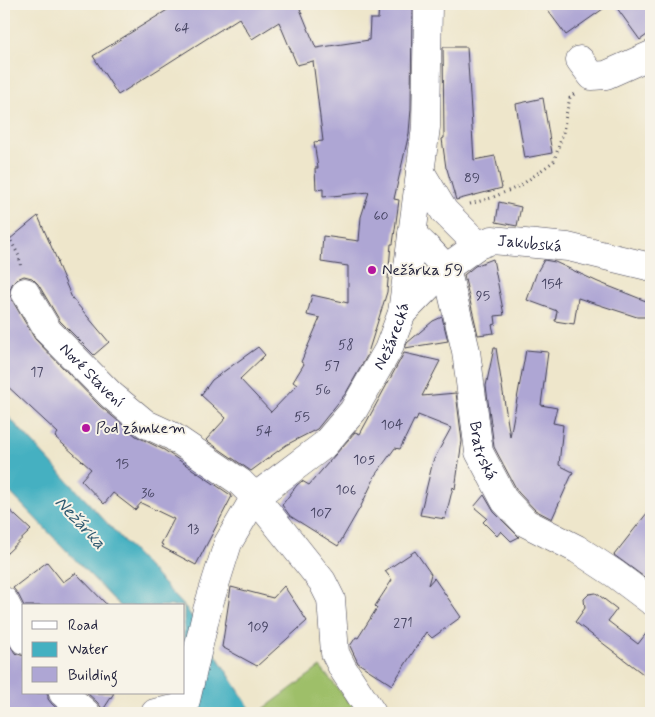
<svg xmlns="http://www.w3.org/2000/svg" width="655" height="717" viewBox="0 0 655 717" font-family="Mynerve,sans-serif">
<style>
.green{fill:#9ebf69;stroke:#607052}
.water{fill:#44b0c1;stroke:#33697e}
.building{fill:#aea6d4}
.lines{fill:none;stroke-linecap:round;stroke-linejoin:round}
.minor-casing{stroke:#413f51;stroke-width:29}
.path{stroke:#413f51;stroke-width:3;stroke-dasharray:1 4;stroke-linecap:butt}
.minor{stroke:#fff;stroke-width:28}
.poi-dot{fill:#b5179e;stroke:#f7f3e8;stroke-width:2}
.labels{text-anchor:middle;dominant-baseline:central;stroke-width:4;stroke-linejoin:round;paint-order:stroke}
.number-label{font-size:14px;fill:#454361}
.street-label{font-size:16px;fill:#22223b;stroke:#f7f3e8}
.poi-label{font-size:16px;fill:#22223b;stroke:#f7f3e8;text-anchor:start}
.water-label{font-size:18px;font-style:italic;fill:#305b71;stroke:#f7f3e8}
</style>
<rect width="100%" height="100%" fill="#f7f3e8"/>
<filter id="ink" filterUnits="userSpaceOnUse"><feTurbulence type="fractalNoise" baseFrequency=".02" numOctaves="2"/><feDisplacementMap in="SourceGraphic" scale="10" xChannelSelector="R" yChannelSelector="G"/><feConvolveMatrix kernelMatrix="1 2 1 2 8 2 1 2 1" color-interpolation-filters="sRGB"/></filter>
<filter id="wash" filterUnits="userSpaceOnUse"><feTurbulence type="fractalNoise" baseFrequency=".0096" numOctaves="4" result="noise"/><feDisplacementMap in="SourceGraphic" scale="20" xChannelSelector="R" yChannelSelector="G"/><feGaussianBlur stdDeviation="1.12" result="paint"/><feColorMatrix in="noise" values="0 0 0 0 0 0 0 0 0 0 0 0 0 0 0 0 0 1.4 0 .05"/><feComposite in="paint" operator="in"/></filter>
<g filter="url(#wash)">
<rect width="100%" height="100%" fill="#eee6cb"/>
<path class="green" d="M320,667L358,713H258Z"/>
<path class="water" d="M4,412L186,608L253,713H198L184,691V606H120L4,486Z"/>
<g id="blocks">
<path class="building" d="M177,4H307L300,9L316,48L369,40L370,19H378L379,4H412L411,109L409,133L394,199L399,200L393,244H391L387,292L367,356L346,393L317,429L286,445L251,471L206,440L226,418L201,395L212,380L258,347L265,355L240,379L271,412L297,385L293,382L304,364L301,362L320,318L307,315L312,295L348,303V266L321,262L323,236L359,241L361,217L369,192L323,197V189L316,190L315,168H318L314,142L323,141L313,61L297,65L279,22L252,39L239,18L118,95L93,56Z
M543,4H610L566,35Z
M614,4H651V32L640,40Z
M443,47H467L474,160L495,156L502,188L456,200L447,169L446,168L442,139L444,138Z
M543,98L552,153L525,158L516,104Z
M499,202L521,207L517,226L496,222Z
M38,216L58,262L57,263L72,298L109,342L94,355L60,321L38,284L32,278L24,276L17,279L12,284L9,293L12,300L35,339L100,406L136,436L164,450L232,496L196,565L162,547L163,545L161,544L174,519L141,503L135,510L113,493L104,504L81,480L91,469L55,437L58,433L4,383V244Z
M493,259L504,315L495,316L496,324L492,325L494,333L478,335L464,275L475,266Z
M544,260L555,262L598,282L651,303V317H637L578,298L574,324L555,321L557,311L527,300L537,272Z
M442,317L448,341L405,348L407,343L433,321Z
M494,348H496L510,437L526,350L548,352L541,405L557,408L553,423L563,425L559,465L573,472L552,519L535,510L518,492L494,447L486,386Z
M404,353L440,361L422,396L456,393L462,441L455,489L453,487L445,519L420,515L433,461L451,428L418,415L416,421L414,420L400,449L395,448L373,478L374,479L361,506L338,546L290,516L282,505L297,485L302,481L309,485L355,432L360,434Z
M484,495L494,512L519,537L511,541L501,531L497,536L483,522L487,518L474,507Z
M4,505L31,530L4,556Z
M651,508V582L614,555Z
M415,551L431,574L428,585L434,578L461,617L432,638L426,632L392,685L358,663L350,646L356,637L358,638L377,608L375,606L392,580L385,571Z
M47,562L63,582L76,573L108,606H24L18,594L13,588Z
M284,586L307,621L257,666L222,647L231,587L273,598Z
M596,593L617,609L608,621L638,644L651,627V680L575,622L585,608L584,599L589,594Z
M4,635L15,653L24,656V693H48V699L52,704L62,713H4Z
M87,693H114L101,713V707L97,702Z"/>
</g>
</g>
<g filter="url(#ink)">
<use href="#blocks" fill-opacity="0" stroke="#413f51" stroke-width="1"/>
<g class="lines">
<defs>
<g id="minor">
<path d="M580,60L592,76L606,75L651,55"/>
<path d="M420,171L444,211L478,245"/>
<path id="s1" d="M412,234L430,251L446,268L466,351L479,452L505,501L526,523L577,549L615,574L651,601"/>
<path id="s2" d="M25,292L48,331L111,395L146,424L172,436L240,482L255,497L322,581L331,599L335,653L343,669L372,713"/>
<path id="s3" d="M402,313L446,268L478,245L492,240L568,247L651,267"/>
<path d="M4,601L24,640"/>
<path d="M63,693L86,713"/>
<path d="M155,713L184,707"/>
<path id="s4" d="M183,713L207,610L228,543L255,497L324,445L353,411L388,350L402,313L426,127L428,4"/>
</g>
</defs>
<use href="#minor" class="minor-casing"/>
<path class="path" d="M470,204L491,198L520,186L554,161L563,133L566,115L570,98L576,92
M4,228L19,256L21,269"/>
<use href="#minor" class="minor"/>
</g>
</g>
<g class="poi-dot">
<circle cx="372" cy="270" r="5"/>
<circle cx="86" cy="428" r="5"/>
</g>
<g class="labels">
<g class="number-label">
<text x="182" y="28">64</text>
<text x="472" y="178">89</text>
<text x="381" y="216">60</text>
<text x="552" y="284">154</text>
<text x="483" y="296">95</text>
<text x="346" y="345">58</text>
<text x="332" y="366">57</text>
<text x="37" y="372">17</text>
<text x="323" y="390">56</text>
<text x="302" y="417">55</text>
<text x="392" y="425">104</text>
<text x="264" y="431">54</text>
<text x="364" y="460">105</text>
<text x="122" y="464">15</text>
<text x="346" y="490">106</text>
<text x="148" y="493">36</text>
<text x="321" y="513">107</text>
<text x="193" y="529">13</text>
<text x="403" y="623">271</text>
<text x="258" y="627">109</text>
</g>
<g class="street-label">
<text stroke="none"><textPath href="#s3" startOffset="155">Jakubská</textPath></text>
<text stroke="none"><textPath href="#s4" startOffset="445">Nežárecká</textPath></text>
<text stroke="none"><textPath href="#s2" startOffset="108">Nové Stavení</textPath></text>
<text stroke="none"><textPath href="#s1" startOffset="235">Bratrská</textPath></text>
</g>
<g class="poi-label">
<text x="382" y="270">Nežárka 59</text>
<text x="96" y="428">Pod zámkem</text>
</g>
<g class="water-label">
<text transform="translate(80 523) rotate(47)">Nežárka</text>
</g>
</g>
<rect width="655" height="717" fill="none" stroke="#f7f3e8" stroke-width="20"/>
<rect x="22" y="604" width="162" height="90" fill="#f7f3e8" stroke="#a29fa3"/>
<rect x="32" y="621" width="25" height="8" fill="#ffffff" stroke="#a29fa3"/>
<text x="68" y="630" font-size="15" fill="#22223b">Road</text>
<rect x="32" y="642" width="25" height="15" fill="#44b0c1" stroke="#a29fa3"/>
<text x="68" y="654" font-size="15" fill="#22223b">Water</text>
<rect x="32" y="667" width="25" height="15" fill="#aea6d4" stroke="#a29fa3"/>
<text x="68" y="680" font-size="15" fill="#22223b">Building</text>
</svg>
